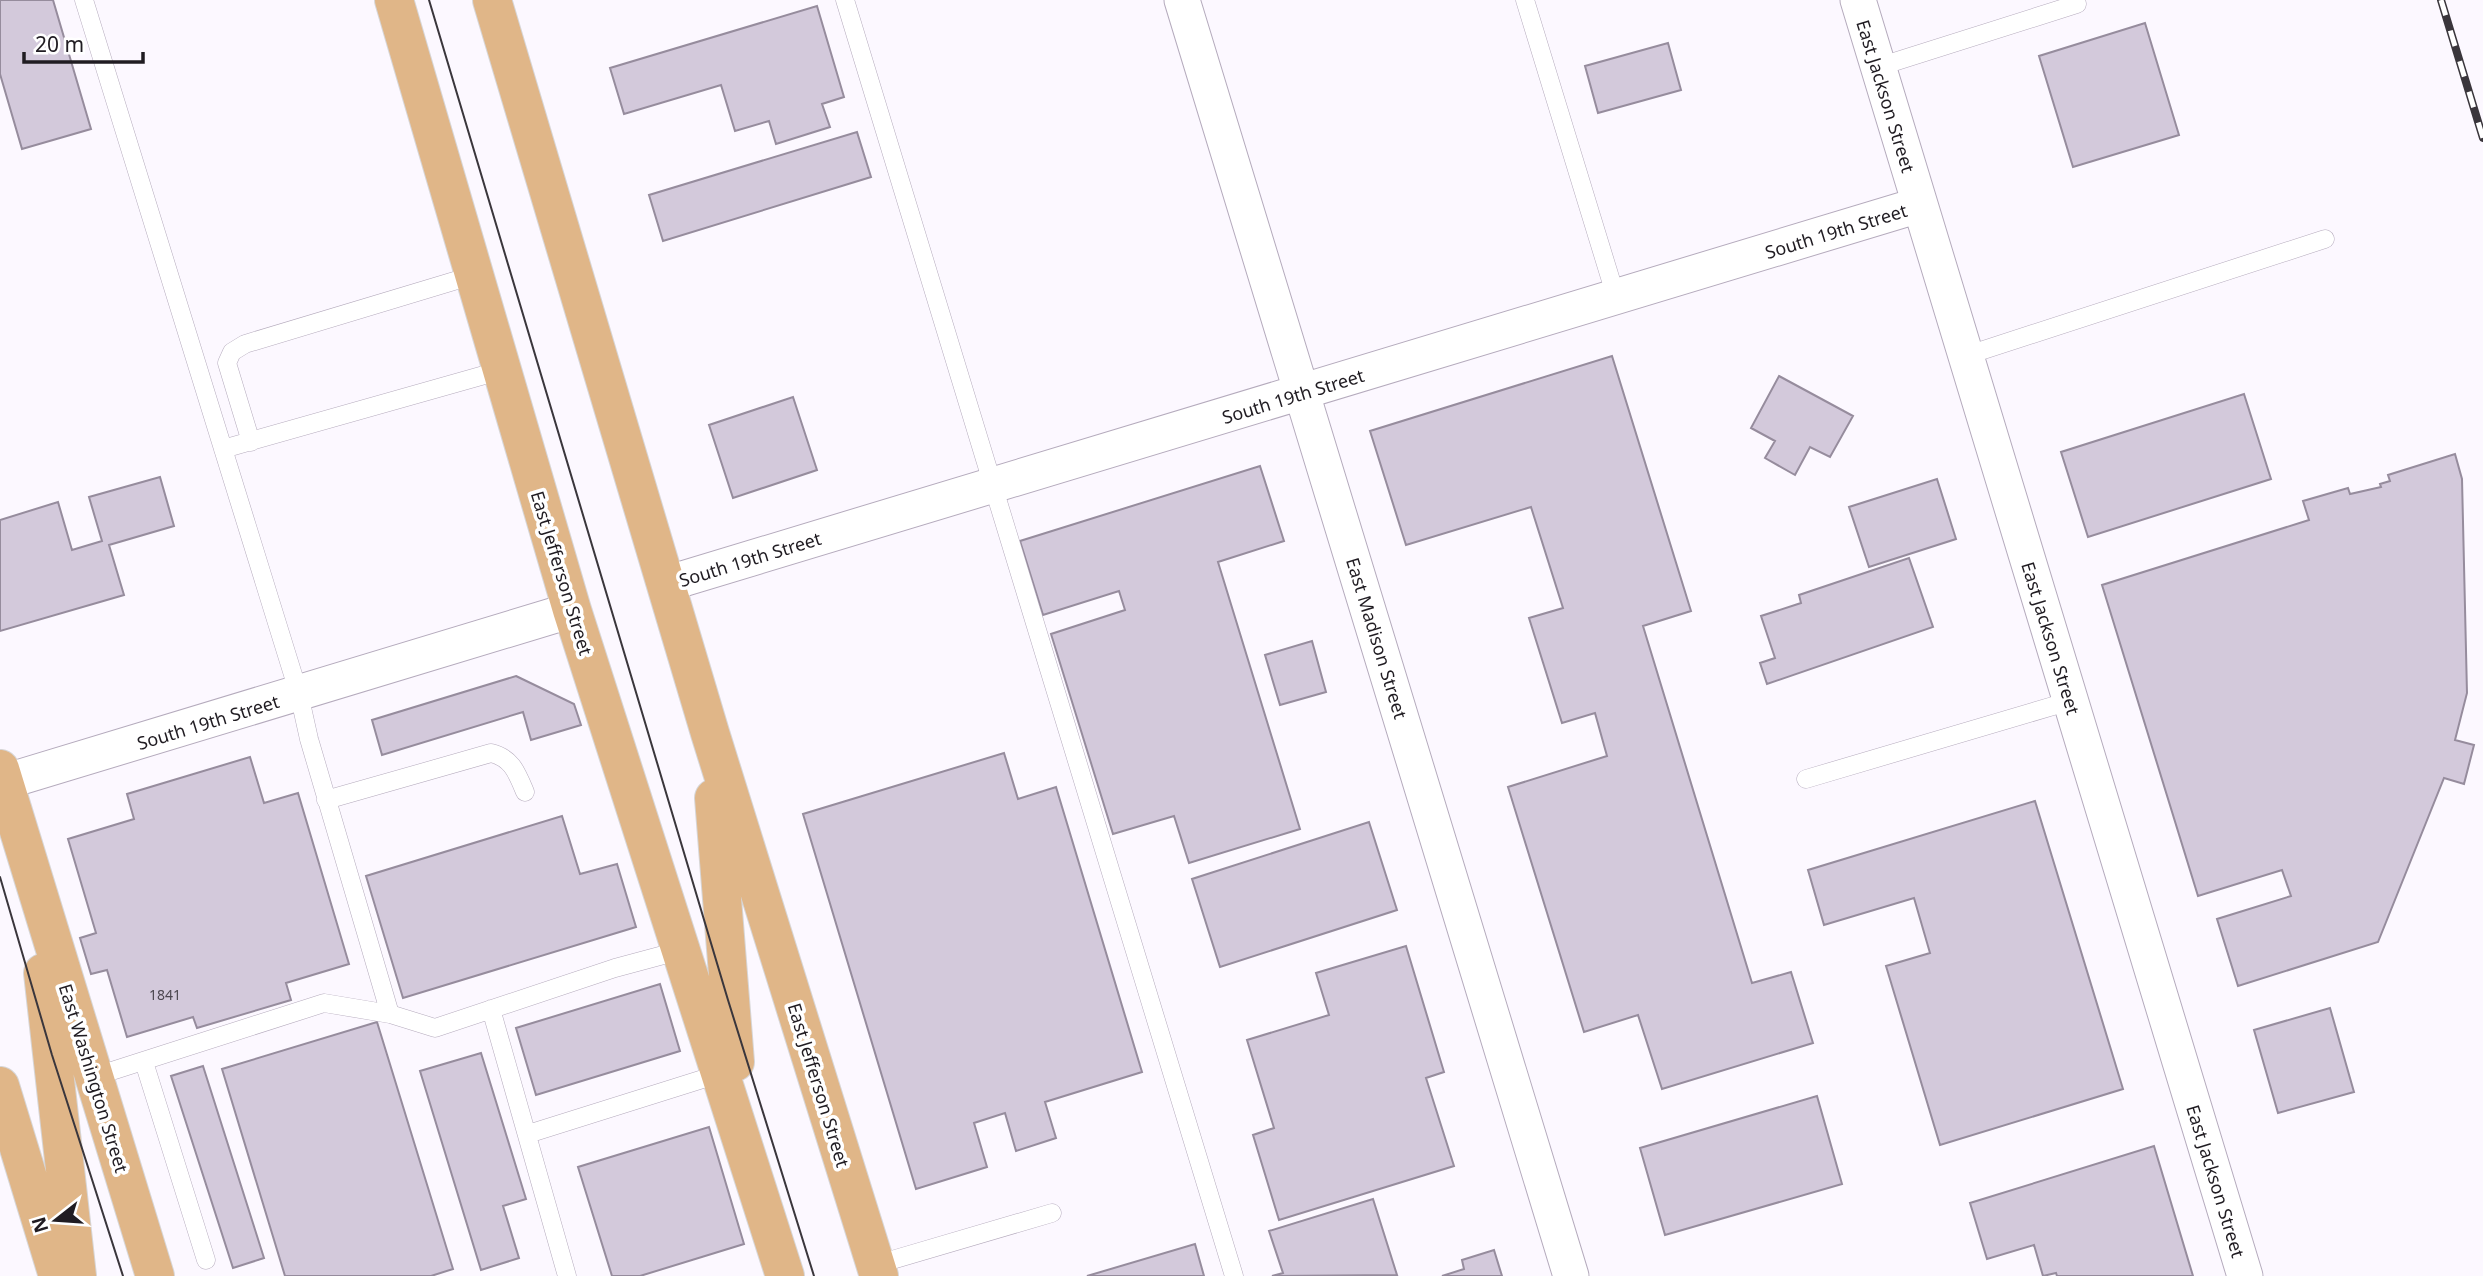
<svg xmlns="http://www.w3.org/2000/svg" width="2483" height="1276" viewBox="0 0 2483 1276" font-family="'Noto Sans',sans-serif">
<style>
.building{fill:#d3c9db;stroke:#968c9d;stroke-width:2}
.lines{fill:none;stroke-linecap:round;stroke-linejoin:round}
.service-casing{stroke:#b5abbd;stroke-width:19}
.minor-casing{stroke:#b5abbd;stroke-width:37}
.primary-casing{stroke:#d7d6d7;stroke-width:40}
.service{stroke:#fff;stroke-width:18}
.minor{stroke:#fff;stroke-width:35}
.primary{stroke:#e0b688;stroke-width:38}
.tram{stroke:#3a363c;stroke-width:2}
.rail-casing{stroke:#3a363c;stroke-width:8}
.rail{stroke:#fff;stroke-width:5;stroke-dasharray:16;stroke-linecap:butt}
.labels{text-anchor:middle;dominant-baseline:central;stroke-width:7;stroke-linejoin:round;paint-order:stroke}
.number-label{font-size:14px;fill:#4d4750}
.street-label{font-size:18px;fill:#201c22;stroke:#fff}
</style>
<rect width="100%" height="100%" fill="#fcf8ff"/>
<path class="building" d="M0,0H53L91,129L22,149L0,74Z
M817,6L844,97L822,104L830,127L776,144L769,121L735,131L721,85L624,114L610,68Z
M2145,23L2179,135L2073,167L2039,56Z
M1668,43L1681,90L1598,113L1585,66Z
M857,132L871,177L663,241L649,195Z
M1612,356L1691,611L1643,626L1752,983L1791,972L1813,1043L1662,1089L1638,1015L1584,1032L1508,787L1607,756L1595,713L1562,723L1529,618L1563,608L1531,507L1406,545L1370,431Z
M1779,376L1853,416L1830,457L1810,447L1795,475L1765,458L1775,441L1751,428Z
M2244,394L2271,479L2088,537L2061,452Z
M793,397L817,470L733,498L709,425Z
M2455,454L2462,479L2467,693L2455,740L2474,745L2464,784L2444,778L2378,942L2238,986L2217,919L2291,896L2282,870L2198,896L2102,585L2309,520L2303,501L2348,488L2350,494L2381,487L2380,484L2390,481L2388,475Z
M1260,466L1284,541L1218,562L1300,829L1189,863L1174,816L1113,834L1051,634L1125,610L1119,591L1043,615L1020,541Z
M160,477L174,526L109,545L124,595L0,631V520L58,502L72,550L102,541L89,497Z
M1937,479L1956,539L1869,567L1849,507Z
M1909,558L1933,627L1767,684L1760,663L1775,658L1761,616L1801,603L1799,595Z
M1312,641L1326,692L1280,705L1265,655Z
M516,676L574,704L581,725L531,740L523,712L382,755L372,720Z
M1004,753L1018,799L1056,787L1142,1072L1045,1102L1056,1138L1016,1151L1005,1113L974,1123L987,1167L916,1189L803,814Z
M250,757L264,803L298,793L349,964L286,983L291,1000L197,1028L193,1017L127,1037L107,970L91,974L80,938L96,933L68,839L134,819L127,794Z
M2035,801L2123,1089L1940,1145L1886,966L1930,953L1914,898L1824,925L1808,870Z
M562,816L580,874L617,864L636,927L403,998L366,876Z
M1369,822L1397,910L1220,967L1192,879Z
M1406,946L1444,1072L1426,1078L1454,1166L1279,1220L1253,1135L1274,1128L1247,1040L1329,1015L1316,973Z
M660,984L680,1051L536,1095L516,1028Z
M2330,1008L2354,1092L2278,1113L2254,1030Z
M377,1022L453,1269L431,1276H285L222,1069Z
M481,1053L526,1199L503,1206L519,1258L481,1270L420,1071Z
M203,1066L264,1258L233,1268L171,1076Z
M1817,1096L1842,1184L1665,1235L1640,1148Z
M709,1127L744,1244L640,1276H612L578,1167Z
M2154,1146L2193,1276H2057L2056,1273L2043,1276L2034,1245L1987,1259L1970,1203Z
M1373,1199L1397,1275L1272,1276L1283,1273L1269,1231Z
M1195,1244L1204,1276H1087Z
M1494,1250L1502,1276H1442L1464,1269L1462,1260Z"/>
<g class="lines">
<defs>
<path id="service" d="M84,0L299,694L309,739L390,1014
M845,0L1234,1276
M1525,0L1616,297
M1878,67L2077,4L2076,0
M1965,356L2325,239
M251,442L227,363L232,352L245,344L474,275
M223,449L502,370
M1806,779L2070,701
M326,800L491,753C512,758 517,773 525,792
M491,1009L567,1276
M144,1062L206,1260
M93,1077L324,1003L390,1014L435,1028L615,968L682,950
M528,1134L722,1073
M875,1265L1052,1213"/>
<path id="minor" d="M1182,0L1571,1276
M1858,0L2245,1276
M666,584L1919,205
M4,782L572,610"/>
<path id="primary" d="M394,0L572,610L785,1276
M492,0L710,733L879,1276
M0,769L155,1276
M714,798L735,1062
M43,973L77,1276
M0,1086L58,1276"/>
</defs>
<use href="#service" class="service-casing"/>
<use href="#minor" class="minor-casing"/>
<use href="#primary" class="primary-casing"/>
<use href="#service" class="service"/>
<use href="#minor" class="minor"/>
<use href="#primary" class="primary"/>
<path class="tram" d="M429,0L728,1000L814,1276
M0,877L52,1055L123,1276"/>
<defs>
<path id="rail" d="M2441,0L2483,138"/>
</defs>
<use href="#rail" class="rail-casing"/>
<use href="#rail" class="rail"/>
</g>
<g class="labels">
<g class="number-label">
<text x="165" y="994">1841</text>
</g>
<g class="street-label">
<text transform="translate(1886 96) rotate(73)">East Jackson Street</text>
<text transform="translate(1836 231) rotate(-17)">South 19th Street</text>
<text transform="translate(1293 396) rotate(-17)">South 19th Street</text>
<text transform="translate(750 559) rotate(-17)">South 19th Street</text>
<text transform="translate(562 573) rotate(73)">East Jefferson Street</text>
<text transform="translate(1377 638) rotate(73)">East Madison Street</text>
<text transform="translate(2051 638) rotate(73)">East Jackson Street</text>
<text transform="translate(208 722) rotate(-17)">South 19th Street</text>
<text transform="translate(94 1078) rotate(73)">East Washington Street</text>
<text transform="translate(819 1085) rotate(73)">East Jefferson Street</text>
<text transform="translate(2216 1181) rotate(73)">East Jackson Street</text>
</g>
</g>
<g transform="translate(56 1220) rotate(253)" stroke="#ffffff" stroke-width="5" paint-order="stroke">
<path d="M0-5L12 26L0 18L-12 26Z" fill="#201c22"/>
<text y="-10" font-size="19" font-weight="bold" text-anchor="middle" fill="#201c22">N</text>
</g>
<path d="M24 52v10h119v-10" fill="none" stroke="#201c22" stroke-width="3.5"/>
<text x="35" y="52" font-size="21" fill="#201c22" stroke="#ffffff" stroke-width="5" paint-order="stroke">20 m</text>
</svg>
